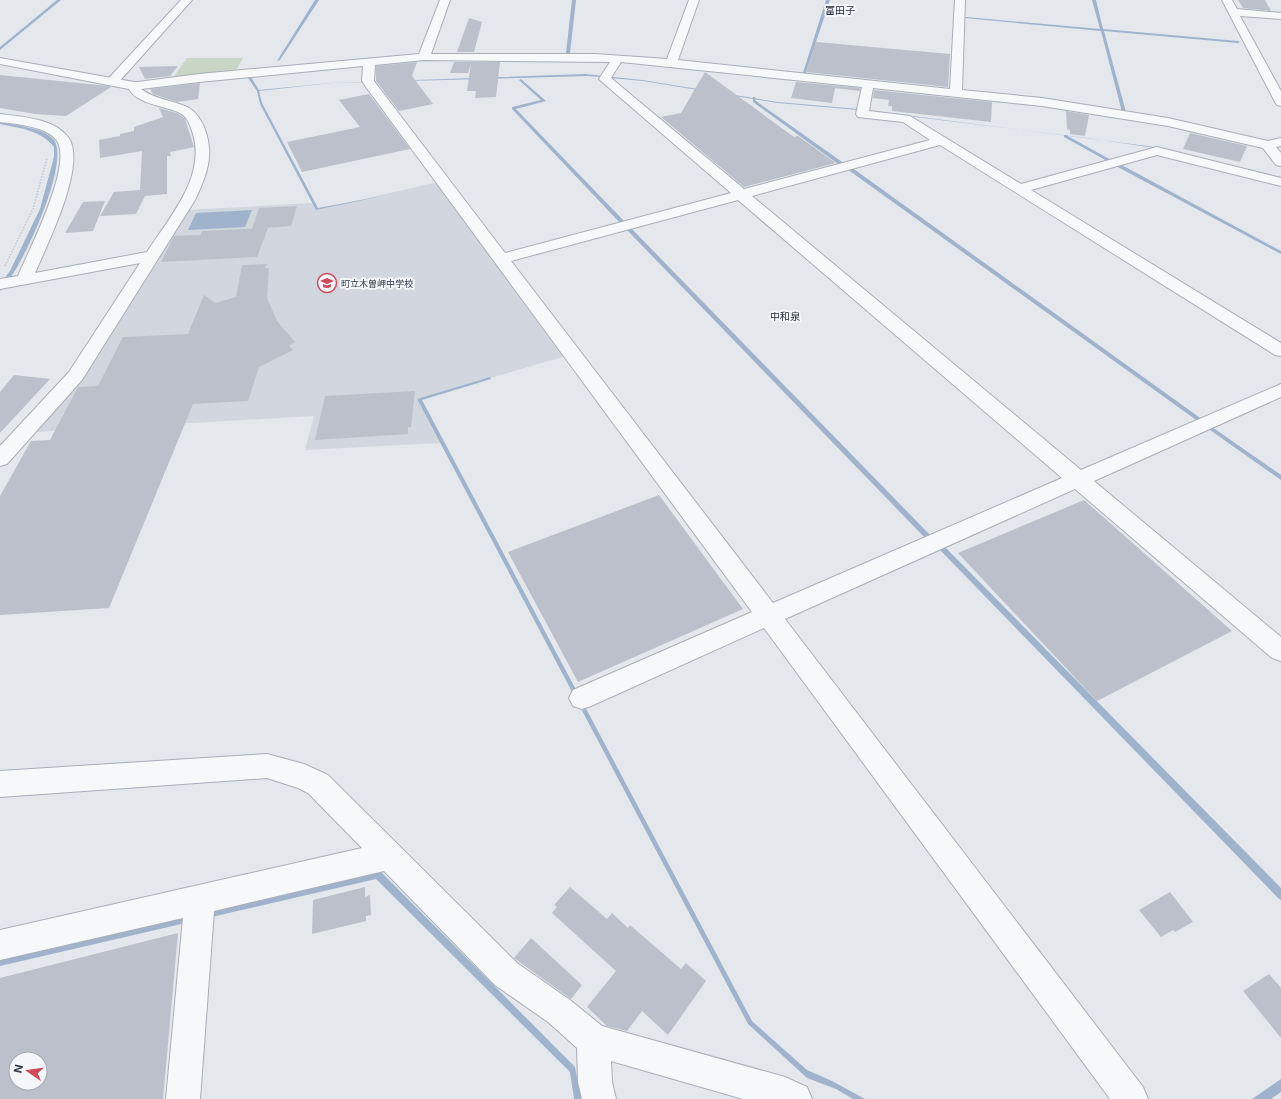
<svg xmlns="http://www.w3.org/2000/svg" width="1281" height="1099" viewBox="0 0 1281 1099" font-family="Inter,'Noto Sans JP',sans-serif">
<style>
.built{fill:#d2d6de}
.green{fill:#c9d6c5}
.water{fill:#9fb4cc}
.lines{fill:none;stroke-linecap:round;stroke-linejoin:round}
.stream{fill:#9fb4cc;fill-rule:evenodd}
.building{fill:#bbc0ca;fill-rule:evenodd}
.minor-casing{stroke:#a9aeb7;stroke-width:2}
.tertiary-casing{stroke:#a9aeb7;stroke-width:2}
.path{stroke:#c2c5cb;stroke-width:1.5;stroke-dasharray:1.5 1.5;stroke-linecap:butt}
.minor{fill:#f7f8fa;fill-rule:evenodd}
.tertiary{fill:#f7f8fa;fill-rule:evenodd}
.labels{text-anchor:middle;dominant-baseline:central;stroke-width:4;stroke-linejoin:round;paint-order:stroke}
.far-poi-label{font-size:9px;fill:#2b3445;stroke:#f4f6f9;text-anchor:start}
.far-neighbourhood-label{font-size:10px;fill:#1d2536;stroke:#f4f6f9}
</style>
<rect width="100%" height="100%" fill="#e4e7ec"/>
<path class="built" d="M438,182L566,356L417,399L440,443L305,450L314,416L36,432L83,376L188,210L312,203L316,210Z"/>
<path class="green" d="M187,58H243L235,72L173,78Z"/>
<path class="water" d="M585,74L642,80L778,102L858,109L1155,147L1281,177V179L1155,148L1087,138L858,110L778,103L643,81L588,76L332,83L259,91L262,103L318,208L382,196L316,210L260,104L257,91L248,78L251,77L259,90L331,83Z
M0,122C15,125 45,128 54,140C71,163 20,273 0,291V284L10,271L40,209L54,157V147C41,130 19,128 0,124Z
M252,210L245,227L188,230L196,213Z
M490,377L491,379L422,400L752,1021L807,1070L832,1081L865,1099H853L836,1089L807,1078L748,1024L417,399Z
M380,871L575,1067L581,1099H574L570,1072L376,879L0,966V957Z
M1281,1079V1092L1271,1099H1252Z"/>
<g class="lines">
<path class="stream" d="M57,0H61L0,50V47Z
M315,0H319L280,60L277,61Z
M572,0H576L570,53L568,54L566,53Z
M826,0H830L805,75L802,76Z
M1092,0H1096L1103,29L1238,41L1240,42L1238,43L1104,31L1126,112L1124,113L1122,112L1101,31L964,18L966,17L1100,29Z
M521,79L546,101L516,109L625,222V224H621L512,109V107L541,100L520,81L519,80Z
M753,97H755L756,101L845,164V166H841L753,102Z
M1064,135H1066L1113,161L1109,162L1064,137Z
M1114,163H1118L1281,251V254L1114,165Z
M847,167H851L1203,420L1204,421L1203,422H1199L847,169Z
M626,227H630L932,537L933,539L932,541H928L626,229Z
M1212,427L1281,475V480L1210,430L1209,429Z
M942,545L944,546L1281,888V900L1278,898L940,550L939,548L940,546Z"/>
</g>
<path class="building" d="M1238,0H1265L1271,11L1243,8Z
M469,18L482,22L474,52H457Z
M816,42L950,54L948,87L806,72Z
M417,62L412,76L433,104L399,111L376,81V66Z
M454,62H500L496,97L475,98L476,91H467L471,63L468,73H450Z
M178,66L170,76L145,79L139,67Z
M705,72L794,137L798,136L836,163L744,187L661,117L681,113Z
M0,75L108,86L111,87L66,116L35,114L0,108Z
M796,82L860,88V91L835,88L832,103L791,98Z
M200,83L198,99L177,102L153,94L150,89Z
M874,90L992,102L991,122L892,111V106H888L889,100L873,98Z
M369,94L410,149L302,172L287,142L360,127L339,100Z
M159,108L177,113L185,119L194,147L170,152L171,156H167V194L145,196L136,214L100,216L114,192L140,190L142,151L100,158L99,140L120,136V134L134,131V127L163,117Z
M1066,111L1089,115L1085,136L1070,134V130L1067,129Z
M1190,133L1247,146L1240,162L1183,149Z
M105,201L93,231L65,233L83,202Z
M297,206L291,226L252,229L259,208Z
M268,228L257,257L161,262L174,236L200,235L202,231Z
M267,264L265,268H269L267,298L277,321L295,342L289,346L293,350L259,367L248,401L193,404L109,608L0,615V496L31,441L50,440L78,387L98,386L123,337L188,334L204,295L216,303L236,297L242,265Z
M14,375L50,379L0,433V392Z
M415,391L411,427H408V434L315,440L325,396Z
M659,495L743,609L578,682L508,552Z
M1084,500L1232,631L1097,701L958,553Z
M365,887V897L370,895L371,915L366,916V921L312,934L313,900Z
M570,887L607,919L612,913L628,928L630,925L681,969L686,963L706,981L668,1035L642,1011L627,1031L607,1026L587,1007L616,971L552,913L557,907L554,905Z
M1170,892L1193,922L1175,932L1173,930L1161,937L1139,910Z
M178,933L163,1099H0V978ZM16,1059H40V1083H16Z
M531,938L582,985L571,999L514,958Z
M1269,974L1281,988V1038L1243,991Z"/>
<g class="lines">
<defs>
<path id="minor" d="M181,0H192L116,85H108L106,82L108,79Z
M440,0H450L431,54H595L667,59L689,0H699L678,60L950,89L955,0H965L962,90L1042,98L1168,118L1268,141L1281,138V146L1276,147L1281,153V166L1276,165L1263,148L1168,126L1042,106L873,88L869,111L910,116L1021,184L1157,147L1281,178V186L1157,155L1031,190L1281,343V356L1275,355L940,145L752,196L1081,470L1281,384V397L1094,481L1281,637V661L1272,658L1075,489L785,619L1143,1087L1148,1099H1110L764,628L591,706L582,709L573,706L569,698L573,690L752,612L366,87L362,81L363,66L199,82L141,89C156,100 173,100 189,108C196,112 201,120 204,127C215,154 207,175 195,200L82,380L7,464L0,466V446L69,372L140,263L0,289V279L18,276C29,250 73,165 57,141C47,126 16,124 0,122V114C22,117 53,118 68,137C88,163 47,245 35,273L147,252C169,218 206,177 193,134C190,124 187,116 178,112C164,106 132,103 128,86L130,83L199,74L419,54ZM424,60L610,62L599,79L601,81L731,193L505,253L374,81L375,65ZM621,62L862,87L856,114L858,117L903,122L930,140L744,189L611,78ZM738,200L1062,478L773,603L511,261Z
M1222,0H1232L1237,9L1281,13V19L1240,16L1281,91V106L1277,105L1275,102Z
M267,754L304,764L328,775L517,963L570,1000L602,1026L785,1077L807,1087L812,1099H743L611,1061L612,1082L616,1099H582L578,1082L577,1048L548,1022L495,985L384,871L214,911L200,1099H166L183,918L0,960V930L362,848L308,793L298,788L267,778L0,797V771Z"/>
<path id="tertiary" d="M0,58L134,82L138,83L140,86L138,89L134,90L0,64Z"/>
</defs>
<use href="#minor" class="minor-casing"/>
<use href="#tertiary" class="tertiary-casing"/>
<path class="path" d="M5,266L33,209L47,158"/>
<use href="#minor" class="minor"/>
<use href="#tertiary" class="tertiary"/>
</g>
<defs>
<symbol id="school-ring" viewBox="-11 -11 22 22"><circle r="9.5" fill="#f4f6f9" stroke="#d1495b" stroke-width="1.5"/><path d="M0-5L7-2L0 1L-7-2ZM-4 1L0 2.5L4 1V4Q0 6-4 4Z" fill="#d1495b"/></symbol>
</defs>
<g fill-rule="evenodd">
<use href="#school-ring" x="316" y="272" width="22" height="22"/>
</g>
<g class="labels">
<g class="far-poi-label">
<text x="341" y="283">町立木曽岬中学校</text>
</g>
<g class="far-neighbourhood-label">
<text x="840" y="10">富田子</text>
<text x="785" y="316">中和泉</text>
</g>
</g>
<g transform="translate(28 1071) rotate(283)"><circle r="19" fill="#f4f6f9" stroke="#a4a8b1"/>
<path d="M0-3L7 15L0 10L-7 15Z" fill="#d1495b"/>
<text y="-6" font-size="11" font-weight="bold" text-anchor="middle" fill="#2b3445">N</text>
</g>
</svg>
